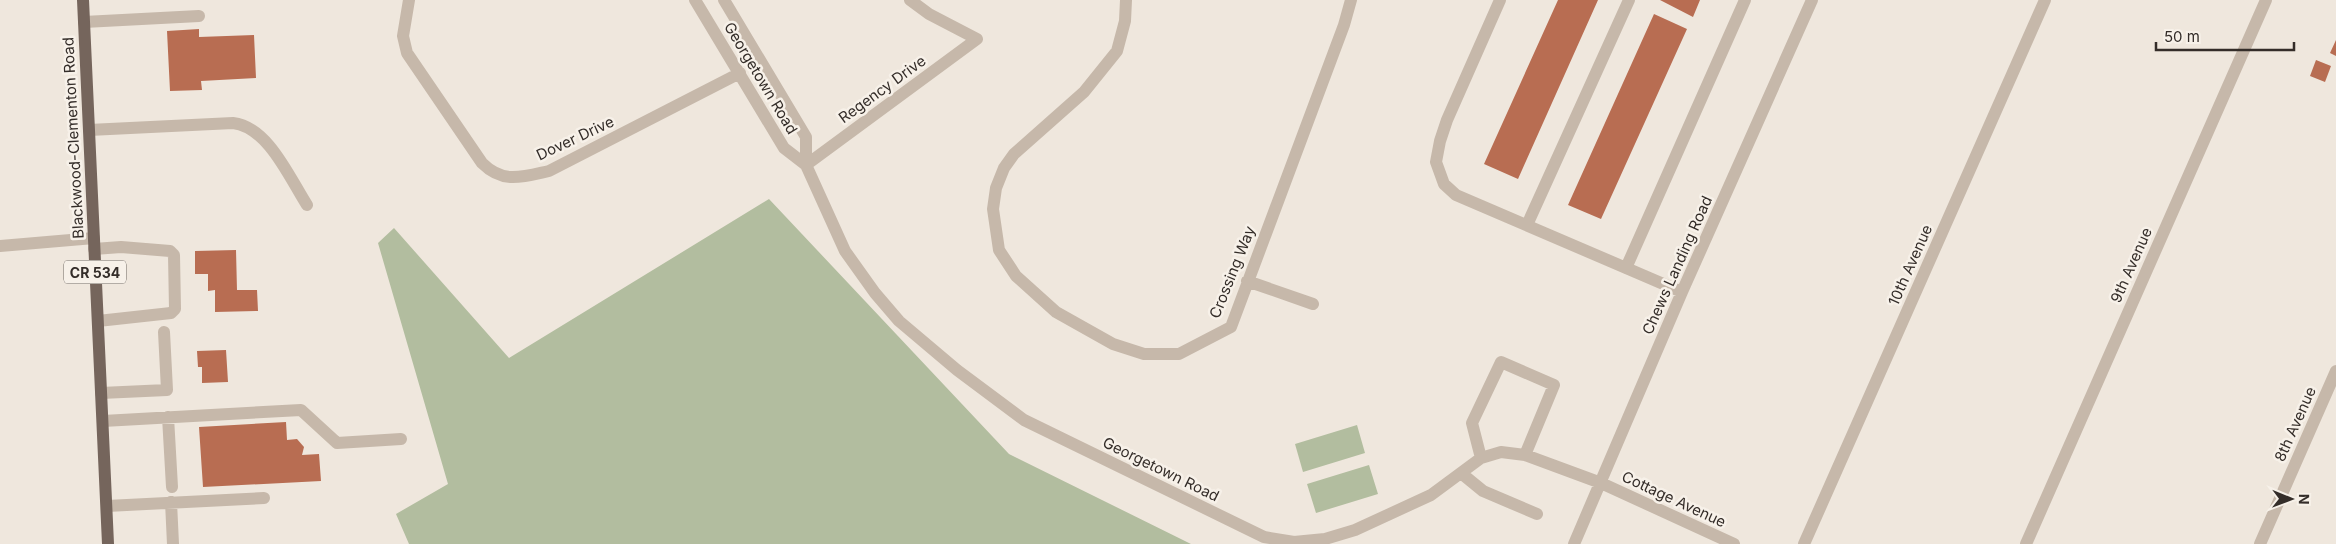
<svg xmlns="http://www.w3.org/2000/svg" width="2336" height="544" viewBox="0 0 2336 544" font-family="Inter,sans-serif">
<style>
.green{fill:#b2bd9f}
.building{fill:#b86d52}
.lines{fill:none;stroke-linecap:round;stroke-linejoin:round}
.minor{stroke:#c6b8aa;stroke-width:12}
.major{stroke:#75655c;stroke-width:12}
.labels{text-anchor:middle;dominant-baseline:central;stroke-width:5;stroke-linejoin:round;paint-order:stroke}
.shield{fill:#f7f1e9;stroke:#6e6863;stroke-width:1}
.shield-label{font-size:14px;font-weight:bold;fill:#342d29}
.street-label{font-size:15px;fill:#342d29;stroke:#f7f1e9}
</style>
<rect width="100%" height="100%" fill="#efe7dd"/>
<path class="green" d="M769,199L1009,454L1191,544H409L396,514L448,484L378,243L394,228L509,358Z
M1357,425L1365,453L1303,472L1295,444Z
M1369,465L1378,494L1316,513L1307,484Z"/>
<path class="building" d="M1558,0H1598L1518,179L1484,164Z
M1660,0H1700L1693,17Z
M1654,14L1687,29L1601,219L1568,205Z
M199,29V37L254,35L256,78L201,81L202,90L170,91L167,31Z
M2336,40V56L2330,53Z
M2316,60L2331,66L2325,82L2310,76Z
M236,250L237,290H257L258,311L215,312V290L208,291V274H195V251Z
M226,350L228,382L202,383V367H198L197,351Z
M286,422L287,440L297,439L304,447L302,455L319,454L321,481L203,487L199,427Z"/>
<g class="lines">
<path class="minor" d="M409,0L403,36L407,53L482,163C503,184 522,177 549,171L740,73
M695,0L784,148L806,165
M724,0L806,137V165L845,251L875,293L899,321L957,370L1024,420L1264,537L1294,542L1325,539L1355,530L1431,495L1481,458L1501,452L1525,455L1601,483L1734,544
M1126,0L1125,21L1117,51L1084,92L1014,154L1004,168L996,188L993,209L999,250L1016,276L1056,312L1113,344L1144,354H1179L1231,327L1344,25L1351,0
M1500,0L1447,120L1440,141L1436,162L1444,184L1456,195L1682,292
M84,22L199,16
M89,130L233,123C268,127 289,177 307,205
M806,165L977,39L929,14L910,0
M1527,225L1629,0
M0,246L94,238
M94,249L121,247L170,251L174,255L175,309L171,313L98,321
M1626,268L1745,0
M1247,281L1313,304
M101,393L167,390L164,332
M168,417L172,487
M103,421L301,410L337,443L401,439
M1481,458L1472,423L1501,362L1554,385L1525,455
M1461,473L1483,491L1537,514
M171,502L173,544
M107,506L264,498
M1574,544L1682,292L1812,0
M1804,544L2045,0
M2026,544L2266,0
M2260,544L2336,371"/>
<path class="major" d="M83,0L108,544"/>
</g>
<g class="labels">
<rect class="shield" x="64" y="260.5" width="62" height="23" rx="4"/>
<g class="shield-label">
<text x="95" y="272">CR 534</text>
</g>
<g class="street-label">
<text transform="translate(761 78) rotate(59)">Georgetown Road</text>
<text transform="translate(882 89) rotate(-36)">Regency Drive</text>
<text transform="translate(73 138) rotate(-93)">Blackwood-Clementon Road</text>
<text transform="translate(575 138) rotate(-25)">Dover Drive</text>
<text transform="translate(1677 265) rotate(-66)">Chews Landing Road</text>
<text transform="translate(1910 265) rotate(-66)">10th Avenue</text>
<text transform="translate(2131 265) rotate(-66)">9th Avenue</text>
<text transform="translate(1232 272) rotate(-68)">Crossing Way</text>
<text transform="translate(2295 424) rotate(-66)">8th Avenue</text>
<text transform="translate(1161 469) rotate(26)">Georgetown Road</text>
<text transform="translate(1674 499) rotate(25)">Cottage Avenue</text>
</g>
</g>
<g transform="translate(2291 499) rotate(91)" stroke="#f7f1e9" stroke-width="4" paint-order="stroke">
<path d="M0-4L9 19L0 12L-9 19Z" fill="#342d29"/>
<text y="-8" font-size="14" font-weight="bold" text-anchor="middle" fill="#342d29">N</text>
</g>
<path d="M2156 42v8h138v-8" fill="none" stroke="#342d29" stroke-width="2.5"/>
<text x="2164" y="42" font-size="15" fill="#342d29" stroke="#f7f1e9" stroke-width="4" paint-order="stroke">50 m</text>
</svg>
